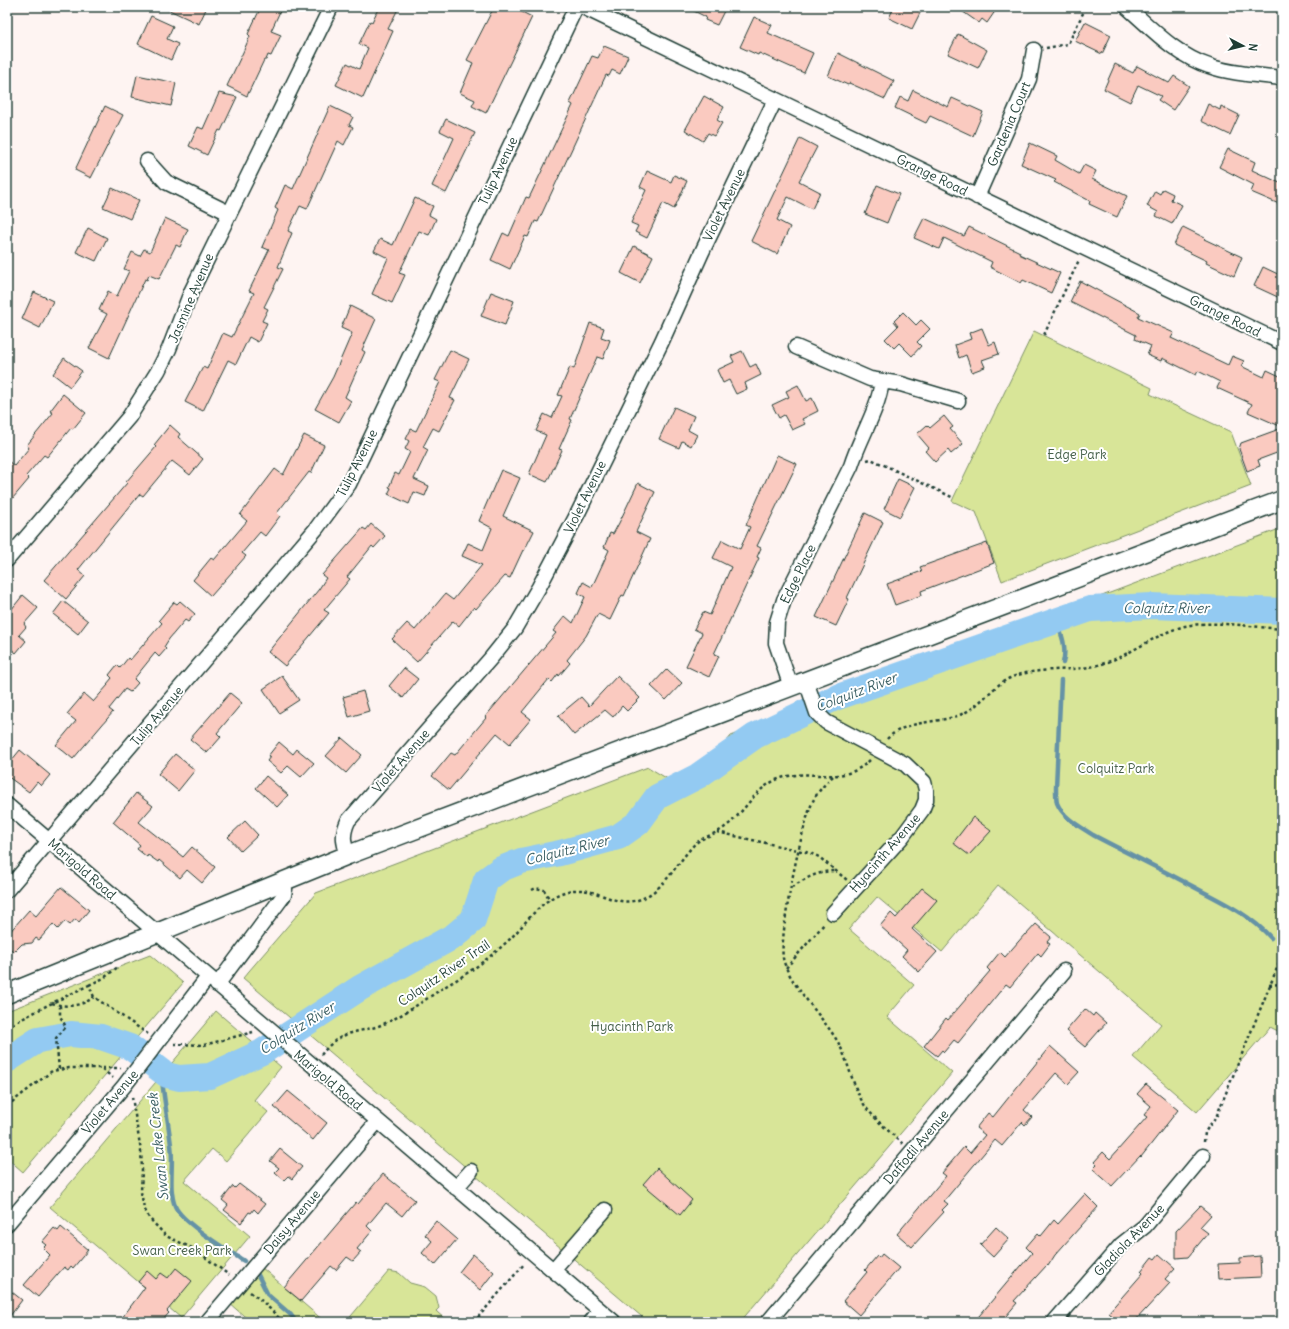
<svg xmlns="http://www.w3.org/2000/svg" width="1289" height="1329" viewBox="0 0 1289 1329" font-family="Delius,sans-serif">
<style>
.green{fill:#d8e598;stroke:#7c9166}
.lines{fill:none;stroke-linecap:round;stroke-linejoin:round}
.stream{stroke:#6592a6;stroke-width:4.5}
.river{stroke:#93caf2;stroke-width:26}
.building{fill:#facac0;stroke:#1f3d34}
.minor-casing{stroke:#1f3d34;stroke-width:17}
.major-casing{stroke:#1f3d34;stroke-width:21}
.path{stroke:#1f3d34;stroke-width:2.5;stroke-dasharray:3 3;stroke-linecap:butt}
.minor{stroke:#fff;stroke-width:14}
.major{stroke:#fff;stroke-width:18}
.labels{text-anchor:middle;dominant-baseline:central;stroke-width:4;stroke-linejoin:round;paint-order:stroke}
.street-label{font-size:13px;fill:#1f3d34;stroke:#fff}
.park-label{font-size:13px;fill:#445f48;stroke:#fff}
.water-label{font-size:14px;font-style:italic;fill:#3c6064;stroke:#fff}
</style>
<rect width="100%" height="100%" fill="#fef4f2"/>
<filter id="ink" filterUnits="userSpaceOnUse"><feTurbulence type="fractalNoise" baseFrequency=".025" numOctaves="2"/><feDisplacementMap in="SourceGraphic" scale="8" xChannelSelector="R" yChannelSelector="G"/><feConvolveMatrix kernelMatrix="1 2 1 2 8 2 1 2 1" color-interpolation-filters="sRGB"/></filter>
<g filter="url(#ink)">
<path class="green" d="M1034,331L1152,388L1150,394L1231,432L1251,486L1002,581L976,512L952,501Z
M1282,528V1033L1270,1027L1197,1112L1133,1057L1161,1024L998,885L942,952L877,897L849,929L914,985L887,1017L952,1073L740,1322H648L243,978L316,893L648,767L686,790L731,736Z
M150,955L183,983L23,1172L7,1158V1011Z
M216,1011L281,1067L254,1100L268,1112L226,1161L212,1149L184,1181L250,1236L181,1318L50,1207Z
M261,1267L325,1322H251L229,1303Z
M389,1271L399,1273L410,1283L425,1287L436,1296L439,1308L436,1311L448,1322H346Z"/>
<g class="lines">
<path class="stream" d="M1056,621C1062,635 1067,647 1063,663
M1061,680L1056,787C1056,792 1056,799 1057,803C1063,818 1081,827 1093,835C1127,853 1161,869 1194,887C1221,901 1251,915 1271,938
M161,1070C163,1095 168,1120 171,1145C174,1165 168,1188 175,1206C182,1223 229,1251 244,1261
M257,1273L268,1295L291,1315L296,1322"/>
<path class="river" d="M7,1060L38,1040L71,1034L101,1037L130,1047L167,1075L179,1078L210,1076L262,1052L360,988L454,936L473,920L486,880L501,869L521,861L560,853L618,837L638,823L657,797L698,776L755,736L835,698L1090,609L1152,606L1282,611"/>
</g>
<path class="building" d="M163,7H207L199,24Z
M261,7H282L271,31L281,35L271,56L268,55L266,60H264L247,96L227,86L244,50L250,36L248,34Z
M379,7H399L388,29L393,31L363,98L336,85L347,63L359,69L368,48L359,44L370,21L372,22Z
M494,7H512L532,17L486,113L472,106L475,100L460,93L473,63L467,60Z
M686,7H726L717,25L705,20L706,17Z
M894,7H923L912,29L889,18Z
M956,7H998L987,23L982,19L979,23Z
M151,16L173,26L167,39L178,44L171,60L138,44Z
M754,17L772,25L768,33L813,53L804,73L759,53L758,55L740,47Z
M1085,22L1111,35L1102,54L1075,41Z
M958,34L987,50L978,68L948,54Z
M604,46L628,56L620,74L612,70L609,76L606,75L538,222L535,221L528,237L525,236L510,269L491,260L503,233L509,236L526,197L529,198L573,105L570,103L592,56L598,58Z
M838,53L894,81L885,99L849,83L848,85L828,76Z
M1115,64L1133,73L1137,66L1169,83L1174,76L1189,86L1173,110L1158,100L1161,96L1138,85L1130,102L1104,89Z
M137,75L176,83L171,106L132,97Z
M913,90L948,107L952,98L983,112L973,136L930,116L926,123L895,108L900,97L908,101Z
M219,93L237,97L221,131L219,130L207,155L189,146L198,127L203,129Z
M704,96L724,107L717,120L722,123L714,136L708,133L703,141L685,130Z
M1208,104L1220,110L1221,106L1239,115L1230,135L1201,121Z
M105,106L123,115L91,178L75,170Z
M330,106L353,117L349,125L353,127L344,145L338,141L307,209L300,206L288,231L292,233L278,267L283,269L264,307L268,309L262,321L267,323L258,342L249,337L236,364L228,360L203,411L185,402L203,367L207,369L223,333L232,337L254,293L249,291L269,250L262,247L278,210L275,208L285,185L293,189Z
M446,119L475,133L446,193L432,186L454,138L440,131Z
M800,138L817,147L799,181L820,192L812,209L788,197L777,220L790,227L777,254L751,241Z
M1030,143L1057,156L1055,160L1079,174L1084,165L1096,171L1092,179L1127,196L1117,217L1089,204L1090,201L1054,182L1056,180L1021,164Z
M1228,149L1255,162L1252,170L1282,184V198L1279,204L1251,192L1254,185L1219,167Z
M647,171L671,182L674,175L687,181L674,209L663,203L647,238L635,232L638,226L631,223L646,190L640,187Z
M877,185L899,194L887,223L865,214Z
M112,188L139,200L130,219L103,207Z
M1163,189L1173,194L1171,200L1182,205L1172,224L1156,216L1158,212L1147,206L1155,191L1160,194Z
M415,198L433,206L429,215L436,219L429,235L419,231L399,273L405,275L392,303L372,294L388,258L374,251L380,239L393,245Z
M165,218L188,229L180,247L176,245L159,279L149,275L147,280L145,279L109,358L89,348L107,314L99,310L108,291L117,296L129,271L124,269L132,252L140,256L144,249L150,252Z
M924,218L964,236L969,227L1020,252L1019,254L1060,273L1051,293L1023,280L1021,283L990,267L992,262L944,238L939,249L914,238Z
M1183,227L1205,238L1204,239L1242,257L1234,276L1206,263L1207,261L1174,245Z
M88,228L107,238L96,261L76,252Z
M634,246L653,256L640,283L621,273Z
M1263,267L1282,276V299L1254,286Z
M1080,281L1140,313L1138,317L1174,333L1171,338L1228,365L1232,356L1244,361L1241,366L1264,377L1267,370L1282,377V427L1248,412L1252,404L1217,388L1220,382L1198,371L1196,375L1162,358L1161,361L1147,355L1151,346L1135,339L1136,335L1070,302Z
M34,292L53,301L40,328L22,319Z
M491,292L514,301L505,325L481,316Z
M350,306L376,319L362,350L365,352L345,397L351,401L339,422L315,409L333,377L352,333L341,328Z
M903,312L916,325L921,320L930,329L917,342L921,346L912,356L899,343L894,348L885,339L898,326L894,321Z
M590,323L604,328L601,337L610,340L603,359L597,357L570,419L572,420L559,449L562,450L547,482L529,474L546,435L536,431L544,414L552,418L562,396L558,395L570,367L574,369Z
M982,328L989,345L995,342L999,354L982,360L985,367L972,372L966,355L959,358L955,345L971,339L969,333Z
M450,350L469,359L450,398L455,400L439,431L433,428L423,447L428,450L414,479L429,486L425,496L414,492L409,504L388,494L391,488L389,487L395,473L399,475L410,452L405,449L409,441L406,439L411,429L416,431L440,382L435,380Z
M742,351L750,367L756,364L761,375L745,383L747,389L736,394L729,380L723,383L717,370L734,362L731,356Z
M64,358L82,371L70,387L53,374Z
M798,385L806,401L812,398L818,411L802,419L805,424L792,430L784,415L779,418L772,405L789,397L786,391Z
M63,394L86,413L73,429L71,428L47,457L44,455L26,476L29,479L7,505V460L14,466L29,448L27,445L53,413L50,411Z
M674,407L694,416L688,430L697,435L691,446L682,441L679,448L659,439Z
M944,416L953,427L950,429L963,444L951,454L948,450L935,462L925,451L929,448L917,434L927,425L930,428Z
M170,425L180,434L178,437L203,459L190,475L172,461L143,496L140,494L78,570L85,576L66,599L44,580L127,483L126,482L156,447L154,445Z
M1282,428V451L1258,460L1260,466L1247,471L1239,449L1241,443Z
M304,435L324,445L311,473L309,472L277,513L280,516L265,536L260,532L242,553L246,556L211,596L193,580L211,558L214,560L247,521L240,515L275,469L283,475Z
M777,455L797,464L757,546L761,548L757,557L759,558L714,654L719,656L709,677L686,666L702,633L694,629L703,612L710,615L731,567L713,558L722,540L740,549L750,527L746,525Z
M501,470L520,478L503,516L534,531L524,551L523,550L510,578L505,576L476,609L474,607L459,626L453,621L417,662L392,639L407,623L415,630L445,594L453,600L482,565L462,556L468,543L483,550L492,528L479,521Z
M898,479L915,487L900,517L884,509Z
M638,483L655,492L636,532L650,539L624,596L622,595L610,620L598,614L586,636L567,660L570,663L559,676L558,674L552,682L549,679L522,712L531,719L510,744L497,733L449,790L432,776L451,753L455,755L486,718L485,717L556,633L553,631L565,616L573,623L585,597L578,593L583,582L592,587L609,550L604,547L610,533L613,534L619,523Z
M865,513L883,522L847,598L849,599L836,626L816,617Z
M371,524L385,536L374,548L372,546L347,577L350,579L324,610L329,613L285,666L268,652L319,589L326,578L322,575L363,528L366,530Z
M987,543L994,563L921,591L922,595L895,605L887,584L922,571L920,567Z
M23,595L38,608L24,624L26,627L19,635L26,641L16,653L9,647L7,649V618L12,611L11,610Z
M63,601L88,621L78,634L53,614Z
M180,601L195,614L188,622L185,620L169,639L164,647L166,649L159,657L155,653L134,679L138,683L130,692L125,689L109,709L113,712L73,759L56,745L76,721L67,714L84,694L93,702L108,685L107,684L112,678L109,675L117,665L120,668L128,658L130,660L162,623L159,620L174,602L177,604Z
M404,668L418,679L403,698L389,686Z
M667,669L682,683L666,700L651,686Z
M282,676L299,700L279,713L263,689Z
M617,676L640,698L627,711L622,706L613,717L605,710L574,735L558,716L581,697L589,706Z
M363,691L369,711L349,717L343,697Z
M230,693L242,703L217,733L221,737L207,753L190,739Z
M342,738L362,755L346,773L326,756Z
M279,742L293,754L297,749L314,763L301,777L288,766L281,773L267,761L270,757L268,756Z
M20,750L50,775L41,786L37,782L29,792L7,776V766Z
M175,754L195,770L178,791L158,774Z
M266,776L288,795L277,807L256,788Z
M136,793L153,806L139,822L183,857L192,847L215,867L202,883L187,870L180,878L159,860L158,862L148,855L147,857L137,849L140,845L113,822Z
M973,817L991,831L969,855L953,843Z
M245,821L258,835L241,851L228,837Z
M61,887L89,910L79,922L75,919L70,925L65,921L58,929L53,924L39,940L36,938L32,943L22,944L14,952L7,946V935L29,910L36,916Z
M922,888L937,900L912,929L937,952L919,972L902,956L907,950L880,926L891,913L896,918Z
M1036,924L1051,937L1047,942L1050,944L1041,956L1038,953L1010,987L1006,984L958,1043L954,1040L944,1052L942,1050L937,1056L924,1046L946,1018L948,1020L990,971L987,968L1000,952L1005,957L1025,934L1026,935Z
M1085,1009L1093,1016L1095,1013L1106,1023L1085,1047L1066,1031Z
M1050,1046L1079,1072L1068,1084L1056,1073L1024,1110L1032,1117L1025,1125L1022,1122L1002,1146L995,1140L944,1201L948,1204L942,1210L944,1212L912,1247L897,1234L946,1176L942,1173L964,1147L970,1153L985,1135L976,1128L988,1113L993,1117Z
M1146,1084L1178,1110L1141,1157L1140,1156L1112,1186L1093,1169L1097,1165L1094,1162L1103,1152L1110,1159L1147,1117L1144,1115L1151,1106L1137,1094Z
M288,1091L327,1123L313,1140L274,1107Z
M280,1149L302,1167L292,1179L288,1176L284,1180L275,1172L279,1168L270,1161Z
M657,1168L692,1200L680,1215L643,1184Z
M383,1174L415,1200L402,1216L386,1203L367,1226L372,1231L357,1249L361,1252L353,1261L347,1257L336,1270L331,1266L301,1301L284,1287L356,1202L358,1204Z
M239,1184L265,1204L258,1213L254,1209L251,1213L249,1212L241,1223L224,1210L228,1205L222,1200L233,1186L235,1188Z
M1085,1194L1098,1207L1055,1255L1048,1266L1047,1265L1014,1301L1017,1303L1001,1322H974L1032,1253L1026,1247L1038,1233L1041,1236L1054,1220L1058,1224Z
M1200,1206L1211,1215L1200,1227L1208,1233L1188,1257L1176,1258V1231Z
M436,1221L457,1239L435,1265L422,1253L432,1241L425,1235Z
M61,1227L88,1250L73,1268L71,1266L68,1270L64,1267L38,1297L24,1285L50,1255L43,1248L46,1245L42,1242L54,1228L58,1231Z
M996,1227L1009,1239L993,1257L980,1245Z
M473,1254L494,1272L480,1290L459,1272Z
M882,1254L899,1268L859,1315L843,1301L867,1272L865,1270L877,1256L879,1258Z
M1159,1254L1175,1268L1165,1279L1170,1283L1134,1322H1119L1108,1313L1143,1273L1141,1271L1152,1257L1155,1259Z
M1260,1256L1261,1277L1219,1279L1218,1264L1240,1263V1258Z
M176,1268L192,1281L167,1311L169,1313L161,1322H119L145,1287L138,1282L147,1271L156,1279L161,1273L168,1278Z
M7,1288L22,1300L7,1320Z"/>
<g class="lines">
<defs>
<path id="minor" d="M583,7L1282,343
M1127,7C1151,28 1177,56 1209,66C1232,74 1258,75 1282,78
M147,161L166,182L229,213
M977,197L1029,79L1034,50
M796,347L870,379L901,384L958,401
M7,560L129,417L158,371L169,349L191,292L331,7
M806,681L817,713L826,722L905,764L924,782L926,790V800L922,810L902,837L833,913
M791,687L776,643L777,622L784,600L851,466C860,437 878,411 882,381
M7,805L614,1322
M348,855C343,842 342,834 348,821L491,658L515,628L539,587L578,513L662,341L702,252L775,100
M7,890L316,529L349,484L576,7
M217,985L284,895L285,889L282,881
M456,1188L471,1171
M7,1224L124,1086L208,977
M553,1270L605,1210
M207,1322L377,1122
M591,1322L600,1310
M768,1322L1064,971
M1054,1322L1121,1245L1145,1226L1203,1156"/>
<path id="major" d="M7,994L348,855L1282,500"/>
</defs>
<use href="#minor" class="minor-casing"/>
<use href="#major" class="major-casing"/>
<path class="path" d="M1046,48L1068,44L1086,7
M1044,335L1079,260
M867,460L871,459L954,498
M887,739C905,720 933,724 957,716C979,709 990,687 1010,678C1034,667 1069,672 1094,666C1127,659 1153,634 1185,626C1214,620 1252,627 1282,629
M833,776C826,783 819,790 814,799C802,821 779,934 783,958C788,984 825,1018 839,1044C850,1065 853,1091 868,1110C878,1122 891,1133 903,1144
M717,832L810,853L819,857L847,880
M792,887C806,878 819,871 835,871
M532,890L536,888L544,890L550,900
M786,968L825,923
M89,985L104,978L119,966
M1269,985L1282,984
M52,1003C67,1008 82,1006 94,997
M7,1027L48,1005L89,985L94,997L148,1034
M174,1044L204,1045L253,1032
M321,1055C344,1025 361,1036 390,1021C409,1011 428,998 446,986C469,973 491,957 510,939C525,924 539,903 559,894C595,878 614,915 647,896C666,885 677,864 692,847C700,837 715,835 725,827C744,814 752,791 776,780C809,765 840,789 870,760
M102,1068H121
M59,1069L56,1038L66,1027L60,1016V1005
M132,1097L141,1151L142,1169L141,1192L144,1208L149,1218L166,1236L194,1249L229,1275
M7,1106L52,1071L69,1068H101L113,1078
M1204,1142L1205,1132L1217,1115L1282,956
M250,1292L262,1301L281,1320L300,1322
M474,1322L525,1263"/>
<use href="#minor" class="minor"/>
<use href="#major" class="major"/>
</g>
</g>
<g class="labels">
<g class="street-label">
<text transform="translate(1009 124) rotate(-67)">Gardenia Court</text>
<text transform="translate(498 171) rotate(-65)">Tulip Avenue</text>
<text transform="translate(932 175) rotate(26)">Grange Road</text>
<text transform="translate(724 205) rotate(-64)">Violet Avenue</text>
<text transform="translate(191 298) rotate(-67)">Jasmine Avenue</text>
<text transform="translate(1225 316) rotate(26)">Grange Road</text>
<text transform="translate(357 463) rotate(-63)">Tulip Avenue</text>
<text transform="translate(585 497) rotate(-64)">Violet Avenue</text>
<text transform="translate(798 574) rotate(-64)">Edge Place</text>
<text transform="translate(157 716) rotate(-50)">Tulip Avenue</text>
<text transform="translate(401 761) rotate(-49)">Violet Avenue</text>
<text transform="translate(885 853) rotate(-49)">Hyacinth Avenue</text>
<text transform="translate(82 869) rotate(41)">Marigold Road</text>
<text transform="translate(444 973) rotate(-34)">Colquitz River Trail</text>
<text transform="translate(328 1080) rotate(40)">Marigold Road</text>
<text transform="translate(110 1102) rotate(-50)">Violet Avenue</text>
<text transform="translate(916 1147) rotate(-50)">Daffodil Avenue</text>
<text transform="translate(292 1222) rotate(-50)">Daisy Avenue</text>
<text transform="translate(1129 1240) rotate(-46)">Gladiola Avenue</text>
</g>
<g class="park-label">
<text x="1077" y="454">Edge Park</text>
<text x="1116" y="768">Colquitz Park</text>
<text x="632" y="1026">Hyacinth Park</text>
<text x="182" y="1250">Swan Creek Park</text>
</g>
<g class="water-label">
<text x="1166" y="608">Colquitz River</text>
<text transform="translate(856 692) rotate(-21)">Colquitz River</text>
<text transform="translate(567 850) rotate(-14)">Colquitz River</text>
<text transform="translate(297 1028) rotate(-32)">Colquitz River</text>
<text transform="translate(158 1147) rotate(-96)">Swan Lake Creek</text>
</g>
</g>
<rect width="1289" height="1329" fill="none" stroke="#fff" stroke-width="24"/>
<rect x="12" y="12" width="1265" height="1305" fill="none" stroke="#1f3d34" stroke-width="1.5" filter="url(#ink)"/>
<g transform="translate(1243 46) rotate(97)" stroke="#ffffff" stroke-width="3" paint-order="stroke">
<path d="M0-3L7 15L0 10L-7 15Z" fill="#1f3d34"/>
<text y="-6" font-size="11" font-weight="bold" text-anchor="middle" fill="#1f3d34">N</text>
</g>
</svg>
